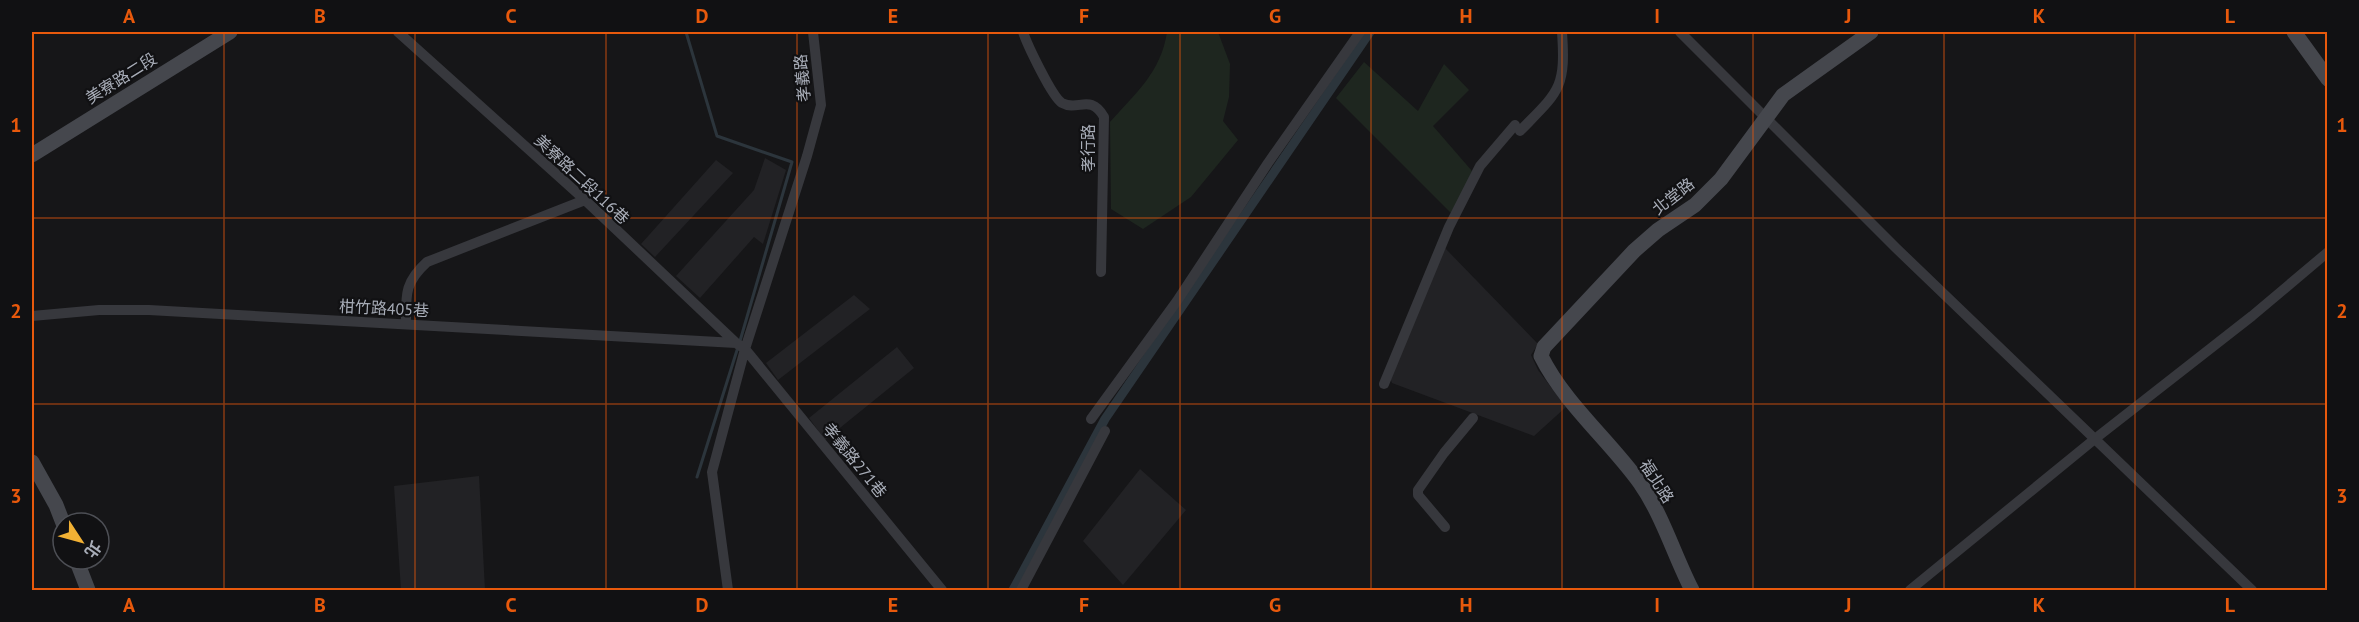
<svg xmlns="http://www.w3.org/2000/svg" width="2359" height="622" viewBox="0 0 2359 622" font-family="'PT Sans','Noto Sans TC',sans-serif">
<style>
.built{fill:#222225}
.green{fill:#1e261f}
.lines{fill:none;stroke-linecap:round;stroke-linejoin:round}
.stream{stroke:#2c353c;stroke-width:3}
.canal{stroke:#2c353c;stroke-width:9}
.street{stroke:#37383d;stroke-width:10}
.secondary{stroke:#45474d;stroke-width:15}
.grid{fill:none;stroke:#e8590c;stroke-width:1.5;stroke-opacity:0.55}
.labels{text-anchor:middle;dominant-baseline:central;stroke-width:4.5;stroke-linejoin:round;paint-order:stroke}
.street-label{font-size:16px;fill:#a8adb8;stroke:#111113}
.neatline{fill:none;stroke:#e8590c;stroke-width:2}
.grid-label{font-size:20px;text-anchor:middle;font-weight:bold;fill:#e8590c}
</style>
<rect width="100%" height="100%" fill="#161618"/>
<path class="built" d="M765,158L786,170L763,244L754,237L700,298L676,276L754,190Z
M716,160L733,173L655,257L641,244Z
M1445,248L1538,344L1531,355L1538,370L1566,407L1534,436L1392,383L1390,378Z
M854,295L870,309L778,380L766,363Z
M897,347L914,368L825,440L809,418Z
M1140,469L1186,510L1123,585L1083,541Z
M479,476L485,590H401L394,486Z"/>
<path class="green" d="M1167,32H1218L1230,64L1229,97L1223,121L1238,140L1191,197L1143,229L1111,209L1110,122C1136,93 1161,72 1167,32Z
M1364,62L1418,111L1444,64L1469,90L1433,126L1472,171L1453,215L1336,98Z"/>
<g class="lines">
<path class="stream" d="M686,32L717,136L792,162L740,341
M697,477L738,347"/>
<path class="canal" d="M1013,590L1105,419L1370,32"/>
<path class="street" d="M398,32L585,200L736,343L745,349L942,590
M1023,32C1027,44 1052,97 1062,103C1078,112 1090,93 1104,117L1101,272
M1680,32L1896,248L2252,590
M1520,131C1559,91 1566,89 1562,32
M32,316L99,310H149L736,343
M406,324C406,295 404,283 427,262L585,200
M1384,384L1449,227L1480,166L1515,125
M1091,419L1177,301L1268,163L1360,32
M1445,527L1418,495V490L1444,453L1473,418
M728,590L712,472L745,349L807,156L821,105L813,32
M1021,590L1105,431
M1910,590L2096,438L2252,316L2328,252"/>
<path class="secondary" d="M2294,32L2328,79
M32,155L230,32
M32,462L56,505L63,523
M76,559L88,590
M1692,590C1674,555 1663,516 1640,483C1609,440 1565,404 1541,356L1544,347L1634,251L1658,230L1695,205L1721,179L1783,95L1871,32"/>
</g>
<path class="grid" d="M224,32V590M415,32V590M606,32V590M797,32V590M988,32V590M1180,32V590M1371,32V590M1562,32V590M1753,32V590M1944,32V590M2135,32V590M32,218H2328M32,404H2328"/>
<g class="labels">
<g class="street-label">
<text transform="translate(121 78) rotate(-32)">美寮路二段</text>
<text transform="translate(802 78) rotate(-95)">孝義路</text>
<text transform="translate(1088 148) rotate(-90)">孝行路</text>
<text transform="translate(582 179) rotate(43)">美寮路二段116巷</text>
<text transform="translate(1673 196) rotate(-38)">北堂路</text>
<text transform="translate(384 308) rotate(3)">柑竹路405巷</text>
<text transform="translate(855 460) rotate(51)">孝義路271巷</text>
<text transform="translate(1657 481) rotate(57)">福北路</text>
</g>
</g>
<rect width="2359" height="622" fill="none" stroke="#111113" stroke-width="66"/>
<g transform="translate(81 541) rotate(126)"><circle r="28" fill="#111113" stroke="#4d4f55" stroke-width="1.5"/>
<path d="M0-4.5L10 22L0 15L-10 22Z" fill="#f2b134"/>
<text y="-9" font-size="16" font-weight="bold" text-anchor="middle" fill="#a8adb8">北</text>
</g>
<rect x="33" y="33" width="2293" height="556" class="neatline"/>
<g class="grid-label">
<text x="129" y="23">A</text>
<text x="320" y="23">B</text>
<text x="511" y="23">C</text>
<text x="702" y="23">D</text>
<text x="893" y="23">E</text>
<text x="1084" y="23">F</text>
<text x="1275" y="23">G</text>
<text x="1466" y="23">H</text>
<text x="1657" y="23">I</text>
<text x="1848" y="23">J</text>
<text x="2039" y="23">K</text>
<text x="2230" y="23">L</text>
<text x="16" y="132">1</text>
<text x="2342" y="132">1</text>
<text x="16" y="318">2</text>
<text x="2342" y="318">2</text>
<text x="16" y="503">3</text>
<text x="2342" y="503">3</text>
<text x="129" y="612">A</text>
<text x="320" y="612">B</text>
<text x="511" y="612">C</text>
<text x="702" y="612">D</text>
<text x="893" y="612">E</text>
<text x="1084" y="612">F</text>
<text x="1275" y="612">G</text>
<text x="1466" y="612">H</text>
<text x="1657" y="612">I</text>
<text x="1848" y="612">J</text>
<text x="2039" y="612">K</text>
<text x="2230" y="612">L</text>
</g>
</svg>
